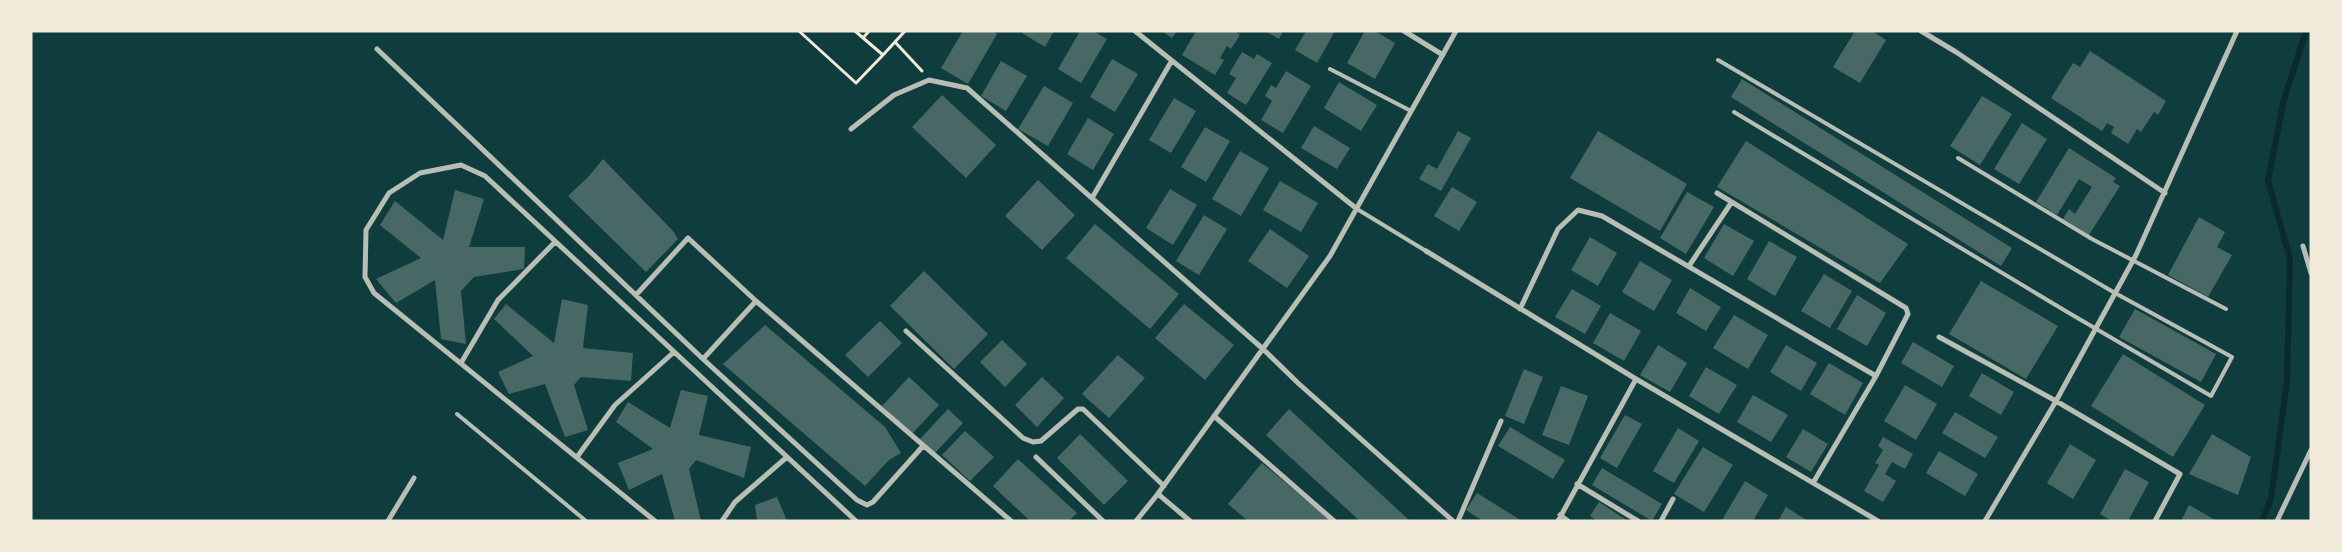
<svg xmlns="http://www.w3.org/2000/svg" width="2342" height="552" viewBox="0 0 2342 552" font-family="'Golos Text',sans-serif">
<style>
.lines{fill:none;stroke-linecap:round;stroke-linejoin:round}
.stream{stroke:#0a2a2b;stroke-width:6}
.building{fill:#486865}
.path{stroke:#f1e9da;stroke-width:3}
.service{stroke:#b8beb3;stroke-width:4}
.minor{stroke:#b8beb3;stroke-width:5}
</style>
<rect width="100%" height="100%" fill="#0f3d3e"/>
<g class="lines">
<path class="stream" d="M2262,521L2271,499L2287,381L2290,259L2268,181L2283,103L2306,31"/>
</g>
<path class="building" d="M963,31H994L997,34L968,84L941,68Z
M1023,31H1054L1045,47L1022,33Z
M1080,31H1093L1107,39L1081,83L1058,69Z
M1162,31H1177L1172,38Z
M1196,31H1235L1240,35L1231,49L1227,46L1220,58L1224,60L1215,75L1182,55Z
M1265,31H1283L1279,39Z
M1306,31H1335L1317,63L1295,50Z
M1365,31H1375L1395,43L1375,79L1347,63Z
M1855,31H1872L1886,40L1860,83L1833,67Z
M2090,51L2166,101L2158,115L2154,112L2141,132L2137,129L2128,144L2111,133L2114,127L2107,123L2102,131L2051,98L2073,63L2080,67Z
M1242,52L1254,59L1257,54L1272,63L1246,105L1227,93L1236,78L1229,74Z
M1112,59L1138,74L1115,112L1090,97Z
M1001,61L1027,76L1006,111L981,96Z
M1286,71L1311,86L1283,133L1261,120L1272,101L1265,96L1271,85L1276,88Z
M1742,79L2012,248L2001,266L1731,97Z
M1339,82L1377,105L1361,131L1324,108Z
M1044,86L1073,103L1048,146L1018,129Z
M942,95L996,145L966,178L912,127Z
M1982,96L2012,114L1980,165L1950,146Z
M1174,98L1196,111L1171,153L1149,140Z
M1088,118L1114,134L1093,170L1067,154Z
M2022,123L2047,139L2019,184L1994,169Z
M1314,126L1350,148L1337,169L1301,148Z
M1205,127L1230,141L1206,182L1181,167Z
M1458,131L1471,138L1441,191L1419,179L1428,164L1437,169Z
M1598,131L1687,184L1660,231L1570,178Z
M1746,141L1908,244L1880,283L1717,187Z
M2069,148L2116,178L2113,182L2120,186L2089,235L2063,219L2069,209L2075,214L2092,187L2079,179L2057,215L2036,202Z
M1240,151L1269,168L1241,216L1212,199Z
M603,159L673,231L678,239L646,272L568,196L589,176Z
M1038,180L1075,215L1042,250L1005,216Z
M1280,181L1318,203L1301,232L1263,210Z
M1452,187L1477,202L1459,231L1434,216Z
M1170,189L1197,205L1173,245L1146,228Z
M455,190L484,199L469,247H525L524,269L474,277L461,291L466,344L441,339L435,280L396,303L376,279L421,258L380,225L395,201L443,240Z
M1687,192L1714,207L1686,254L1660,238Z
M1204,215L1227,229L1199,275L1176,261Z
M2199,217L2225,232L2217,247L2232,255L2208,297L2168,275Z
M1095,224L1179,294L1150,329L1066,258Z
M1724,224L1754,241L1733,276L1704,258Z
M1270,229L1309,256L1287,288L1248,261Z
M1590,237L1617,253L1598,286L1571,270Z
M1769,241L1797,257L1775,296L1747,279Z
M1640,261L1672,280L1654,311L1622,292Z
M924,271L988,334L954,369L890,306Z
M1824,274L1852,291L1830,328L1801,311Z
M1981,281L2058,326L2026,379L1949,334Z
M1690,288L1721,307L1706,331L1676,313Z
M1572,289L1601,306L1585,334L1555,317Z
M1857,295L1886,313L1867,346L1837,329Z
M562,299L588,305L583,348L633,353L631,381L581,377L574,385L588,430L565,437L545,384L509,394L498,372L533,356L494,319L506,304L554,343Z
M1184,304L1234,345L1205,380L1155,338Z
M2135,309L2216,354L2201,382L2119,337Z
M1610,313L1641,331L1624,361L1593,343Z
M1734,315L1768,335L1748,369L1713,348Z
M880,321L902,343L868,377L845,355Z
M765,325L885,427L901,453L889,460L865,486L723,364Z
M1002,340L1027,364L1005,387L980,362Z
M1913,342L1954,366L1942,387L1901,363Z
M1658,345L1687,363L1670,392L1640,375Z
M1786,345L1817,363L1801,391L1770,372Z
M2123,354L2205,405L2173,457L2091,406Z
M1118,355L1145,378L1109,418L1082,394Z
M1829,363L1863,383L1845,415L1810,394Z
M1706,367L1737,385L1719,414L1689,396Z
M1524,369L1543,377L1524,424L1505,416Z
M1982,373L2014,392L2001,415L1969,396Z
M909,377L939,405L912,434L882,406Z
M1042,377L1064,398L1037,427L1015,405Z
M1905,385L1937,404L1916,440L1884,421Z
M1561,386L1588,396L1569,445L1542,435Z
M681,390L708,396L699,435L751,447L744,478L696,460L689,469L701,521H675L662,474L629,490L618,463L653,449L616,422L628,402L670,428Z
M1753,395L1788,415L1771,442L1737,422Z
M948,409L963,423L935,453L920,439Z
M1289,409L1410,521H1360L1266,435Z
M1955,412L1998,437L1985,458L1942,433Z
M1625,415L1642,424L1617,468L1600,458Z
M1510,427L1565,460L1553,479L1498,446Z
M1678,428L1699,441L1674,483L1653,471Z
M1803,429L1828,444L1811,472L1786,457Z
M965,431L994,457L970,481L942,455Z
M1080,434L1128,481L1104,505L1057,458Z
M2212,434L2251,457L2238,495L2189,474Z
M1883,437L1913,454L1905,469L1892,462L1885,474L1896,481L1883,502L1864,491L1879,465L1875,463L1883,450L1878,446Z
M2070,444L2096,460L2073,499L2047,483Z
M1703,447L1733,465L1704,512L1674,494Z
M1939,451L1978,474L1965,496L1926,473Z
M1018,459L1077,513L1069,521H1030L993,486Z
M1262,463L1331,521H1248L1228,504Z
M1602,468L1662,504L1652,521L1592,485Z
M2125,469L2149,482L2128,521H2112L2100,514Z
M1745,481L1768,495L1753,521H1724L1722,520Z
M1477,493L1522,521H1483L1466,510Z
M777,497L787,521H757L755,505Z
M1599,502L1628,521H1597L1590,516Z
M2189,505L2217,521H2181Z
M1786,507L1808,521H1778Z"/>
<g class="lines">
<path class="path" d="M799,31L856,83L883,55L855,31
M863,38L869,31
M895,42L922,71
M883,55L905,31"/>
<path class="service" d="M1718,60L2115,293L2232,357L2211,396L2069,313L1734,112
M1330,69L1411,111
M1958,158L2092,239L2226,309
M1357,209L1426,251
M457,414L586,521"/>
<path class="minor" d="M1135,31L1357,209
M1404,31L1443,55
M1921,31L1956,52L2165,193
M377,49L703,359L756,301L1011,521
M851,129L894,95L929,80L967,88L1263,349L1298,383L1453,521
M1092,198L1171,62
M2303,246L2311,273
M1426,251L1636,379L1878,521
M1689,266L1731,203
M636,295L688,238L756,301
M1520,309L1558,229L1578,210L1602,216L1876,376L1908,314L1906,308L1717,193
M906,331L1023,438L1033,442L1041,441L1078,409H1083L1164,486
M1939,337L2056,401L2180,474L2155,521
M703,359L857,500L867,505L873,502L923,446
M461,363L498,300L555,242
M1214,416L1334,521
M577,457L615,405L674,352
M1036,457L1103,521
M1813,483L1876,376
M1577,484L1638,521
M1158,494L1190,521
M1560,515L1568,521
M388,521L414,478
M655,521L374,293L365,277L366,230L389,193L420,173L461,165L485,176L856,521
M722,521L735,502L787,457
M1136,521L1157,495L1330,256L1456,31
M1458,521L1501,421
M1558,521L1636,379
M1661,521L1673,499
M1985,521L2056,401L2136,255L2237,31
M2277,521L2311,450"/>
</g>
<rect width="2342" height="552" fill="none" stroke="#f1e9da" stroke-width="65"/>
</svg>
